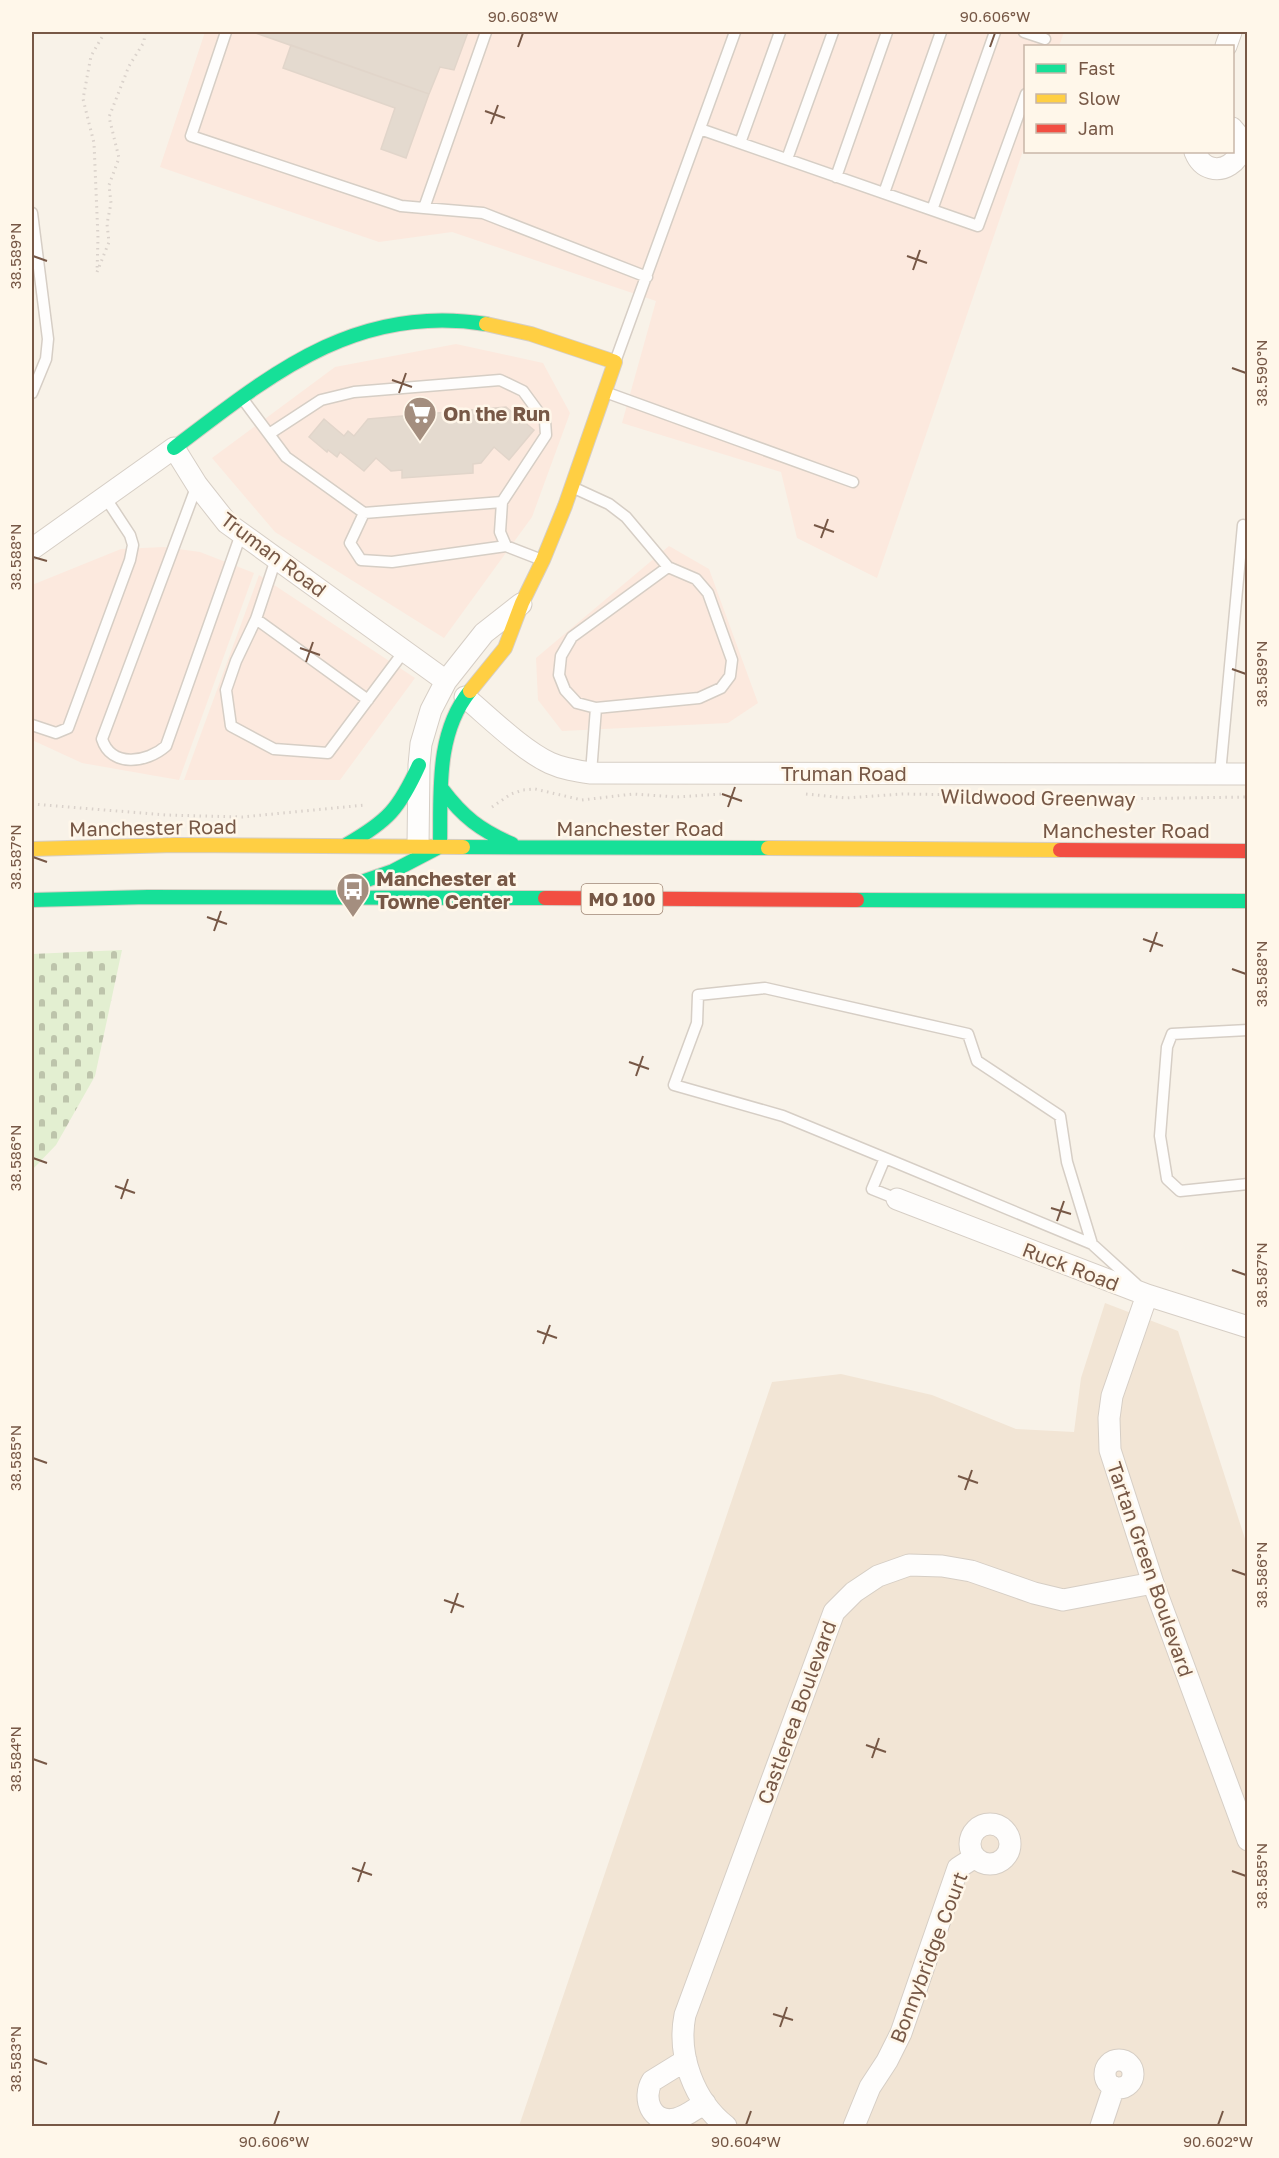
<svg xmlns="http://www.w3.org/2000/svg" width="1279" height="2158" viewBox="0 0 1279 2158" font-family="'Golos Text',sans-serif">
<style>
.residential{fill:#f2e5d5}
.commercial{fill:#fce9de}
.cemetery{fill:url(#cemetery-stones)}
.building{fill:#e4dacf;stroke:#e1d5ca;stroke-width:1.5}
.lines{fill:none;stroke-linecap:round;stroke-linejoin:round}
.lane-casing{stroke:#d6cec5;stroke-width:13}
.street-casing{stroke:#d6cec5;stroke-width:23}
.fast-casing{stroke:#d6cec4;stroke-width:16}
.slow-casing{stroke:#d6cec4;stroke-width:16}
.jam-casing{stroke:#d6cec4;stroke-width:16}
.path{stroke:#dad2cb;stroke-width:3;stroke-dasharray:1.5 4.5;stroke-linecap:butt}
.lane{stroke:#fefdfc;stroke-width:10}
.street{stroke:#fefdfc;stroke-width:21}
.fast{stroke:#16e098;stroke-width:14}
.slow{stroke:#ffcf43;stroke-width:14}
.jam{stroke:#f24e42;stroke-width:14}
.ticks{fill:none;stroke:#775846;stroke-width:2}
.labels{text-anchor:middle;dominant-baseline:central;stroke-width:5;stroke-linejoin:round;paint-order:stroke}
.shield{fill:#fff7ea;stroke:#a08877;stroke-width:1.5}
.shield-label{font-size:18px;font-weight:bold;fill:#775846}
.poi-label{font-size:20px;font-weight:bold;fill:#775846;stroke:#fff7ea;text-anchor:start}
.street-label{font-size:20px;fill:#775846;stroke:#fff7ea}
.neatline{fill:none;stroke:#775846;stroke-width:2}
.ticks-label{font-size:15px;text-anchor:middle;fill:#775846}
</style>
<defs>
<pattern id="cemetery-stones" width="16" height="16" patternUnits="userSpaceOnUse" patternTransform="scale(1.5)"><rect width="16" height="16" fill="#e3efd1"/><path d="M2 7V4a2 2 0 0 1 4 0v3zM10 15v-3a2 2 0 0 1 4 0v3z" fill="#bdc4ab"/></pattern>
</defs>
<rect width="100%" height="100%" fill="#f8f2e8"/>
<path class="residential" d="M1105,1303L1178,1331L1247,1545V2126H519L772,1382L841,1374L932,1395L1016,1429L1074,1432L1081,1378Z"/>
<path class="commercial" d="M205,32H1064L1059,46H1026L1025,145L877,578L797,538L781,472L622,423L656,301L452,232L379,242L160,167Z
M456,344L543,363L570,413L532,517L444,638L275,532L212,458L335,367Z
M669,546L709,569L758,703L728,723L562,731L538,700L536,658Z
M164,547L200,552L254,573L179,780L82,763L32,740V585L121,549Z
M259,575L415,678L340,780H184Z"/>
<path class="cemetery" d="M122,950L95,1076L56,1145L32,1170V954Z"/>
<path class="building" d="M253,32H468L454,70L440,67L429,94Z
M291,45L429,94L406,158L381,149L395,108L283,68Z
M506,407L534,430L509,460L494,447L481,463L473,464V473L402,478V470L391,471L376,458L364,471L340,452L337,457L328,450L327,452L309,437L324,419L344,436L348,431L354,436L368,419Z"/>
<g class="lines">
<defs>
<path id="lane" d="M226,32L191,136L401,206L424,208L486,32
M1024,32L1045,39
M700,129L978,226L1026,94
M740,143L780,32
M787,159L833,32
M836,177L887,32
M884,193L941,32
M424,208L483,213L647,277
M932,210L995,32
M32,213L48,339L46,359L32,393
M615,362L735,32
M605,392L853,482
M242,398L286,457L364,513L502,502
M269,434L321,400L354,392L500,380L523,391L545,421L546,435L502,502L500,532L506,546L542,560
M197,485L102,739C111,768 147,763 166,746L241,534
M572,487L609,504L626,517L668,567L696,579L708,593L732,660L730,676L721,688L699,698L596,708L577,703L565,690L559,675L561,656L572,637L668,567
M364,513L350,543L361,560L392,562L506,546
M276,559L256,619L236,661L226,690L231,726L274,749L328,753L405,650
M256,619L368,700
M32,725L56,733L68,728L130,560L133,545L130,535L105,497
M591,773L596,708
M1220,774L1243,525
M1248,1030L1172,1034L1167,1047L1160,1136L1167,1179L1180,1191L1248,1184
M885,1158L783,1116L674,1085L697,1023L698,995L765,988L968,1034L977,1061L1060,1116L1067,1162L1092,1244L885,1158L872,1189L897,1199
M1092,1244L1136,1284"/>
<path id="street" d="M1226,46L1231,32
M1195,152C1210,189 1260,157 1232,128
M32,549L174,448L197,485L227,523L446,681
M465,697C489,717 522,750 550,763C563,769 577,771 591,773L1248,774
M418,846L419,765L421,744L431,710L446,681L484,633L521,604
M897,1199L1147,1295L1248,1327
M1147,1295L1112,1396L1109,1418L1110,1450L1153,1583L1248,1840
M970 1844a20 20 0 1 1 40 0a20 20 0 1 1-40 0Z
M1105 2074a14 14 0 1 1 28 0a14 14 0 1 1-28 0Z
M686,2060L652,2081C642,2098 651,2124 675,2119C686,2117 696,2108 705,2103
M726,2126C694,2101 677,2055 685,2015L834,1612L854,1592L878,1576L909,1565L942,1566L971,1571L1034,1593L1063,1600L1153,1583
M854,2126L870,2087L887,2061L901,2033L958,1868L975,1857
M1101,2126L1114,2087"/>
<path id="fast" d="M174,448C270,375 356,303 486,324
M442,789C463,817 480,830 512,844
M346,845C388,821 399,809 419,765
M440,846C441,794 435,734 470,691
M463,847L768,848
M344,888L393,871L439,847
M32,900L148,897L545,898
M857,900L1248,901"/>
<path id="slow" d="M470,691L505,648L522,603L543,560L565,506L615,362L531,334L486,324
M768,848L1060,850
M32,849L175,845L463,847"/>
<path id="jam" d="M1060,850L1248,851
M545,898L857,900"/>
</defs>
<use href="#lane" class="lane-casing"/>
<use href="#street" class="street-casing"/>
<use href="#fast" class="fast-casing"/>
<use href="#slow" class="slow-casing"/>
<use href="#jam" class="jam-casing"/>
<path class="path" d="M105,32L91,56L83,99L94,143L98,238L97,272L109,242L107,224L111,203L109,185L119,158L109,117L129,66L144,42L145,32
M806,794L846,798L902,794L975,795L1007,798L1031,796L1116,799L1248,797
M32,804L166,815L242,817L365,805
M492,807L511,794L523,790L535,789L582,800L633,794L677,797L722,794"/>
<use href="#lane" class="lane"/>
<use href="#street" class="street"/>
<use href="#fast" class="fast"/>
<use href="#slow" class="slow"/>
<use href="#jam" class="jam"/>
</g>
<path class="ticks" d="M518,47L523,33M990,47L995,33M485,111L505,118M491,124L498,105M33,256L47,261M907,256L927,263M913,270L920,250M1232,368L1246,373M392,380L412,387M399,393L406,373M814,525L834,532M821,538L828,519M33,557L47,561M300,648L320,655M306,662L313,642M1232,669L1246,674M722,794L742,801M728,807L735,787M33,857L47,862M207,917L227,924M214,931L221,911M1143,939L1163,946M1150,952L1157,932M1232,969L1246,974M629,1062L649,1069M636,1076L643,1056M33,1158L47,1163M115,1186L135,1193M121,1199L128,1179M1051,1208L1071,1214M1057,1221L1064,1201M1232,1270L1246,1275M537,1331L557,1338M543,1344L550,1325M33,1458L47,1463M958,1476L978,1483M965,1490L972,1470M1232,1570L1246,1575M444,1600L464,1607M451,1613L458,1593M866,1745L886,1752M872,1758L879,1738M33,1759L47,1764M352,1868L372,1875M1232,1871L1246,1876M358,1882L365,1862M773,2014L793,2020M780,2027L787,2007M33,2059L47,2064M274,2125L279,2111M746,2125L751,2111M1218,2125L1223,2111"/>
<defs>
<symbol id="supermarket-pin" viewBox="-11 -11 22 30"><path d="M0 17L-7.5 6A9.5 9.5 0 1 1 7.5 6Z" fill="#a48e7f" stroke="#fff7ea"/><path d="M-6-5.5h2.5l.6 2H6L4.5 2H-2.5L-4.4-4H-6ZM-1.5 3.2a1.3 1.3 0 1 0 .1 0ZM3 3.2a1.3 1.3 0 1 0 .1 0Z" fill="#fff"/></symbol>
<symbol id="bus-pin" viewBox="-11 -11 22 30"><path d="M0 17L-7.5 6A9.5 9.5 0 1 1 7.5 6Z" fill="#a48e7f" stroke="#fff7ea"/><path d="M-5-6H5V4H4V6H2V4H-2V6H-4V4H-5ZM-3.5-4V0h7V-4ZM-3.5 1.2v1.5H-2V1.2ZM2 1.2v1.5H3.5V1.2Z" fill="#fff"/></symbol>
</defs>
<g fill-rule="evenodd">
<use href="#supermarket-pin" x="401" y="394" width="38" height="52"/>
<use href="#bus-pin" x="334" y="870" width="38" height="52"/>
</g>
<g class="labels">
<rect class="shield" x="581.5" y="884" width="81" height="30" rx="4.5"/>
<g class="shield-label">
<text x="622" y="899">MO 100</text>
</g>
<g class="poi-label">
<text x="443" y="413">On the Run</text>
<text x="376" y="878">Manchester at<tspan x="376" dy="23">Towne Center</tspan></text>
</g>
<g class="street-label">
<text transform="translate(274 554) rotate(37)">Truman Road</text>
<text x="844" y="773">Truman Road</text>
<text transform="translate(1038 797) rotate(1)">Wildwood Greenway</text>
<text transform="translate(153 827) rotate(-1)">Manchester Road</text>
<text x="640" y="828">Manchester Road</text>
<text x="1126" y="830">Manchester Road</text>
<text transform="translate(1071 1266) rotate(21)">Ruck Road</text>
<text transform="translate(1151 1569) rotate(71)">Tartan Green Boulevard</text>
<text transform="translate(796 1712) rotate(-70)">Castlerea Boulevard</text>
<text transform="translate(928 1957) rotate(-69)">Bonnybridge Court</text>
</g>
</g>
<rect width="1279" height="2158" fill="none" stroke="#fff7ea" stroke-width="66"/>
<rect x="1024" y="45" width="210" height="108" fill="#fff7ea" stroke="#c9b7a8" stroke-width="1.5"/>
<rect x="1036" y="64" width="30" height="9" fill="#16e098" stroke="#c9b7a8" stroke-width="1.5"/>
<text x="1078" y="75" font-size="18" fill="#775846">Fast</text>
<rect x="1036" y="94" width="30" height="9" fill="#ffcf43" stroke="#c9b7a8" stroke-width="1.5"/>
<text x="1078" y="105" font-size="18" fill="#775846">Slow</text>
<rect x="1036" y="124" width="30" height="9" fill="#f24e42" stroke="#c9b7a8" stroke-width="1.5"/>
<text x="1078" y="135" font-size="18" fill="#775846">Jam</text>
<rect x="33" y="33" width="1213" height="2092" class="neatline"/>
<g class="ticks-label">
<text x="523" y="22">90.608°W</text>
<text x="995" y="22">90.606°W</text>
<text transform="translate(16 256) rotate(-90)" y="5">38.589°N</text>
<text transform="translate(1262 373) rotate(-90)" y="5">38.590°N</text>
<text transform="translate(16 557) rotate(-90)" y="5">38.588°N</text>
<text transform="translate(1262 674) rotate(-90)" y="5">38.589°N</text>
<text transform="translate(16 857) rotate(-90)" y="5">38.587°N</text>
<text transform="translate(1262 974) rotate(-90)" y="5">38.588°N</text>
<text transform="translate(16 1158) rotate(-90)" y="5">38.586°N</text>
<text transform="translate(1262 1275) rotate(-90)" y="5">38.587°N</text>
<text transform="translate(16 1458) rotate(-90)" y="5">38.585°N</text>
<text transform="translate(1262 1575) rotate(-90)" y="5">38.586°N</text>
<text transform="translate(16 1759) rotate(-90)" y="5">38.584°N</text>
<text transform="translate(1262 1876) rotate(-90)" y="5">38.585°N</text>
<text transform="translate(16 2059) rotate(-90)" y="5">38.583°N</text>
<text x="274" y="2147">90.606°W</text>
<text x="746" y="2147">90.604°W</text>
<text x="1218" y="2147">90.602°W</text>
</g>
</svg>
